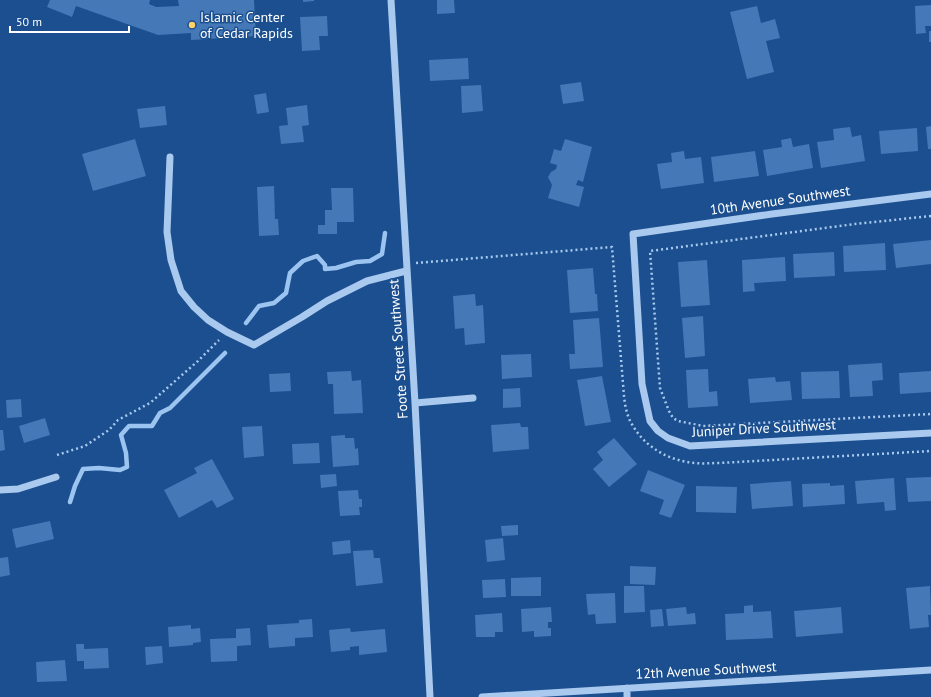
<svg xmlns="http://www.w3.org/2000/svg" width="931" height="697" viewBox="0 0 931 697" font-family="'PT Sans',sans-serif">
<style>
.lines{fill:none;stroke-linecap:round;stroke-linejoin:round}
.stream{stroke:#9cc4f0;stroke-width:4.5}
.building{fill:#4478b7}
.path{stroke:#a9c9ee;stroke-width:2.5;stroke-dasharray:2 3;stroke-linecap:butt}
.minor{stroke:#a9c9ee;stroke-width:7}
.poi-dot{fill:#ffd166;stroke:#1b4f8f;stroke-width:1.5}
.labels{text-anchor:middle;dominant-baseline:central;stroke-width:3;stroke-linejoin:round;paint-order:stroke}
.poi-label{font-size:14px;fill:#fff;stroke:#1b4f8f;text-anchor:start}
.street-label{font-size:14px;fill:#fff;stroke:#1b4f8f}
</style>
<rect width="100%" height="100%" fill="#1b4f8f"/>
<g class="lines">
<path class="stream" d="M246,323L259,306L274,303L286,293L290,273L303,261L317,256L325,265V269L336,268L356,262L370,261L382,254L385,233
M70,502L75,486L83,469L99,468L120,470L127,467L126,453L121,435L129,426H152L160,413L170,408L225,353"/>
</g>
<path class="building" d="M50,0H150L149,4L156,7L179,6L178,0H254L256,36L191,40V33L158,35L76,6L72,17L47,7Z
M303,0H314V1L303,2Z
M437,0H454L455,13L437,14Z
M931,5V26H925L926,33L916,34L915,6Z
M757,6L761,23L775,19L780,38L766,41L774,72L747,79L730,12Z
M327,16L328,36H319L320,50L302,51L300,17Z
M929,31H931V42H929Z
M468,58L469,79L430,81L429,60Z
M581,82L584,101L563,104L560,85Z
M481,85L483,111L462,113L461,86Z
M266,93L269,112L257,114L254,95Z
M307,105L309,125L302,126L304,142L281,144L279,126L288,125L286,108Z
M165,106L167,125L140,128L137,109Z
M931,126V149H928L926,127Z
M850,127L852,137L861,135L865,161L821,168L817,142L834,140L833,129Z
M917,128L918,151L881,154L879,131Z
M791,138L793,147L809,144L813,168L767,176L763,150L782,147L781,140Z
M135,139L146,176L93,191L82,154Z
M565,139L592,147L583,182L578,180L576,185L584,187L579,207L548,198L552,185L548,177L551,172L556,169L557,165L550,163L554,149L561,151Z
M684,151L685,159L701,157L704,183L661,189L657,164L672,162L671,153Z
M755,151L759,176L714,182L711,157Z
M274,186L275,219H278L279,235L259,236L257,187Z
M331,188H353L354,222H337V234H318V225H325V210H332Z
M931,240V264L896,268L893,244Z
M885,243L886,270L844,272L843,246Z
M834,252L835,276L794,278L793,254Z
M785,257L786,281L754,283L755,291L743,292L742,260Z
M707,260L710,305L681,307L678,262Z
M593,268L595,294H597L598,311L570,313L567,270Z
M475,294L476,306L483,305L485,343L465,345L464,328L455,329L453,296Z
M703,316L705,356L685,358L682,318Z
M599,318L603,367L570,369L569,354H575L573,320Z
M531,354L532,377L502,379L501,355Z
M882,363L883,380L872,381L873,396L850,397L848,365Z
M708,369L709,392L717,391L718,406L688,408L686,370Z
M351,371L352,381L361,380L363,413L334,414L333,384H328L327,372Z
M839,371L840,398L802,399L801,372Z
M931,371V392L900,394L899,373Z
M290,373L291,391L270,392L269,374Z
M602,376L611,422L585,426L577,380Z
M775,377L776,382L790,381L792,400L750,403L748,379Z
M520,388L521,407L503,408V389Z
M21,399L22,417L7,418L6,400Z
M45,418L50,435L24,443L19,426Z
M520,423L521,427H528L529,449L493,452L491,425Z
M262,426L264,456L244,458L242,427Z
M0,430H3L5,450L0,451Z
M345,435V438H354L355,449L358,448L359,465L333,467L331,436Z
M614,438L637,464L609,487L593,469L603,460L597,452Z
M319,443L320,463L293,464L292,444Z
M212,459L234,499L217,508L212,500L179,518L164,490L197,473L194,468Z
M648,470L685,485L671,518L659,514L664,500L640,491Z
M336,474L337,486L321,488L320,475Z
M931,477V501L908,502L906,478Z
M894,478L896,510L885,511L884,502L857,504L855,481Z
M791,481L793,506L752,509L750,484Z
M830,483V486L844,485L845,504L803,507L802,484Z
M696,486L737,487L736,513L696,512Z
M358,490L359,499H362V507H359L360,515L340,516L338,491Z
M50,521L54,539L16,548L12,529Z
M518,525V535L502,536L501,526Z
M503,538L505,560L487,562L485,540Z
M350,540L351,553L333,555L332,542Z
M373,550L374,558H380L383,583L356,586L353,551Z
M8,557L10,575L0,577V558Z
M630,566L656,567L655,585L630,584Z
M541,577V596H511V578Z
M505,579L506,597L483,598L482,580Z
M624,586H644L645,612L624,613Z
M930,586L931,615H928L929,627L910,629L906,588Z
M615,593L616,623L596,624L595,614L588,615L586,594Z
M753,605V612L771,611L773,638L726,640L725,614L744,613V606Z
M551,607L552,622H548V628H551V636L534,637V631L522,632L521,609Z
M686,607L687,614L695,613L696,624L668,626L666,609Z
M841,607L843,633L796,637L794,611Z
M662,609L664,626L651,627L650,610Z
M502,613L503,632H495V637H476L475,615Z
M312,619L313,637L295,638V646L269,648L267,625L299,623V620Z
M191,625V629L200,628L201,642L193,643V645L169,647L168,627Z
M250,628L251,645L237,646V661L211,662L210,639L236,638V629Z
M350,628L351,632L385,629L387,652L359,655V646L350,647V650L331,652L329,630Z
M76,644H84V649L108,648L109,668L84,669V661H77Z
M162,646L163,663L146,665L145,647Z
M65,660L67,681L37,682L36,662Z"/>
<g class="lines">
<path class="path" d="M931,216L855,224L650,251L660,388L669,411L673,418L678,421L703,426L931,414
M416,263L612,247L624,396C625,406 627,417 633,426C646,448 670,461 695,463C703,464 711,463 720,463L931,451
M57,455L85,446L109,430L118,420L150,403L198,361L219,340"/>
<path class="minor" d="M391,0L415,403L430,697
M170,157L167,232L171,260L181,291L194,307L208,320L227,332L254,345L302,317L327,301L367,281L406,271
M931,194L772,214L633,234L642,384L650,421L658,431L668,438L690,446L931,433
M415,403L473,398
M0,490L18,489L56,477
M627,688V697
M482,697L931,670"/>
</g>
<circle class="poi-dot" cx="192" cy="25" r="4"/>
<g class="labels">
<g class="poi-label">
<text x="200" y="17">Islamic Center<tspan x="200" dy="16">of Cedar Rapids</tspan></text>
</g>
<g class="street-label">
<text transform="translate(780 200) rotate(-8)">10th Avenue Southwest</text>
<text transform="translate(398 349) rotate(-94)">Foote Street Southwest</text>
<text transform="translate(764 428) rotate(-3)">Juniper Drive Southwest</text>
<text transform="translate(706 670) rotate(-3)">12th Avenue Southwest</text>
</g>
</g>
<path d="M10 26v6h119v-6" fill="none" stroke="#ffffff" stroke-width="2"/>
<text x="16" y="26" font-size="12" fill="#ffffff" stroke="#1b4f8f" stroke-width="3" paint-order="stroke">50 m</text>
</svg>
